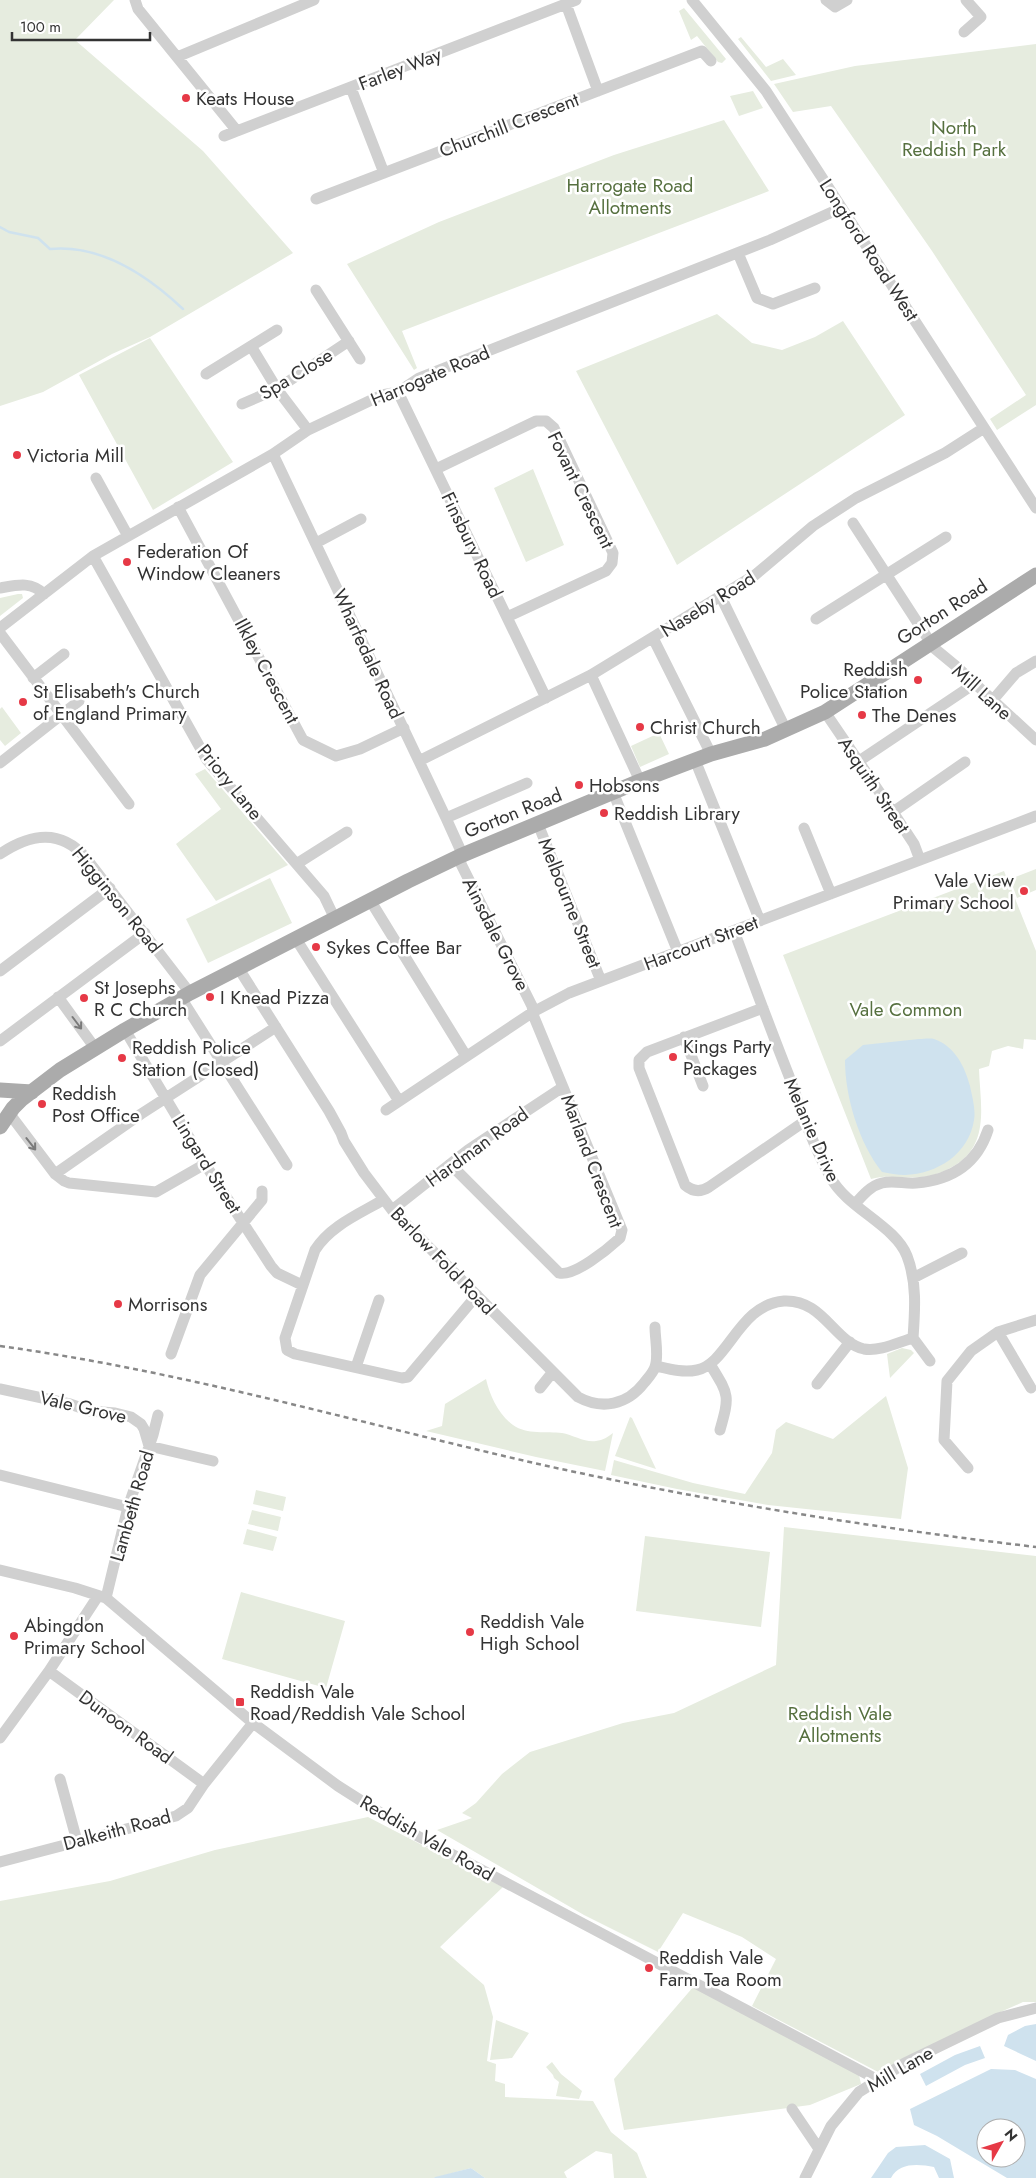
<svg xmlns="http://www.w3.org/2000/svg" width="1036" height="2178" viewBox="0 0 1036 2178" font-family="Jost,sans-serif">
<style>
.green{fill:#e6ecdf}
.water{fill:#cfe2ee;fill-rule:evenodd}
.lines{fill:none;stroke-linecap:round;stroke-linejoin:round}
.stream{stroke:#cfe2ee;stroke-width:2.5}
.minor{stroke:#d0d0d0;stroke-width:11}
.major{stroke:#ababab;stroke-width:15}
.rail{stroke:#888;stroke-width:2.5;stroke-dasharray:5 4;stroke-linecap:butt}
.oneway{stroke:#7a7a7a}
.poi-dot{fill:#e63946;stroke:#fff;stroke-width:2}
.labels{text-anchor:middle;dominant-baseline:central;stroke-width:5;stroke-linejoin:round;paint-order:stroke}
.street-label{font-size:19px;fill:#333;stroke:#fff}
.poi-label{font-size:19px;fill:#333;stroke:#fff;text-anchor:start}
.park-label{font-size:19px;fill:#56703f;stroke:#fff}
</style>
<rect width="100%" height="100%" fill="#fff"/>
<path class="green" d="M0,0H114L75,40L203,151L293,253L150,337L112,354L43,392L0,406Z
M684,8L726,59L722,63L718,62L697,36L691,40L679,11Z
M741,37L766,67L783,59L796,75L771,81L738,39Z
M1036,44V405L997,430L990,419L1026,395L932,251L831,106L793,112L774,84L855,66Z
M753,91L763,108L739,116L730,96Z
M724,120L769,191L402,331L417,368L414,370L347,264L439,222L614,155Z
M717,314L752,343L782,350L815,337L843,321L905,415L677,565L576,371Z
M150,338L233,462L153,510L79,375Z
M533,469L564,545L526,562L494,488Z
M18,594H22L23,598L0,616V598Z
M2,707L21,733L5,746L0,740V709Z
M659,733L669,754L640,767L631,746Z
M205,769L288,865L216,901L176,844L221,809L195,774Z
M1036,869V890L1017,898L1010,879Z
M1004,871L1036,951V1040L1024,1039L1023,1049L1008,1046L992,1051L989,1066L979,1069C980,1103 990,1142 957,1164C946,1171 934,1176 921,1177C904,1179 887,1174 871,1179L783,955Z
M270,878L292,923L208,963L186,919Z
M902,1348L911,1350L914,1353L890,1378L887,1354Z
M486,1379C490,1396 498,1414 513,1425C527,1435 547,1431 562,1433C573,1435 586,1443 596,1441C603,1440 608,1437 613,1433L605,1471L536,1457L426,1431L442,1426L445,1404Z
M886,1396L908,1468L901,1519L768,1505L677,1489L611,1475L614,1460L693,1483L745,1494L772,1453L776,1430L786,1422L833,1439Z
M630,1417L632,1418L656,1469L615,1456Z
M256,1490L286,1497L283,1511L253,1504Z
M252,1510L281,1517L278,1531L248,1524Z
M784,1527L1036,1556V2002H1023L985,2019L882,2074L752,2006L776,1959L742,1937L683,1913L658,1952L584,1915L437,1830L472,1818L462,1813L476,1803L502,1774L530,1752L623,1723L674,1713L776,1665Z
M247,1529L277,1537L273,1551L243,1544Z
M645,1536L770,1552L761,1627L636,1611Z
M241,1592L345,1621L326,1688L222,1659Z
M368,1817L503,1887L440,1947L484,1985L493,2017L487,2061L496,2064L495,2081L505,2084V2097L593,2101L611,2132L637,2153L647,2178H614L612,2154L596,2151L564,2172L567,2178H485L471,2168L434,2178H0V1901L110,1881L215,1850Z
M694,1986L859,2075L861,2084L810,2105L624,2130L614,2079Z
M496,2020L529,2033L512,2058L490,2060Z
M552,2062L561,2074L582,2091L579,2099L556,2096L559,2082L554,2078L553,2075L546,2067Z"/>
<path class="water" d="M919,1039C923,1039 930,1038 934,1039C955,1046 965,1067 970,1086C972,1096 976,1110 974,1120C969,1154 937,1174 905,1175C897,1175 889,1173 882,1172C859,1143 845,1097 845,1060L863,1045Z
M1036,2024V2061L1004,2046L1008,2035L1025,2026Z
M980,2046L985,2058L965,2065L926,2086L920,2074L955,2055Z
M991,2069L1015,2070L1036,2079V2178H1007L937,2136L914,2125L910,2109ZM986,2128H1016V2158H986Z
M925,2145L950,2159L954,2178H939L934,2167C919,2164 899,2162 891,2178H871L888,2153L896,2147Z
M471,2168L485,2178H434L435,2177Z"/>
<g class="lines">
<path class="stream" d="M0,227L9,232L38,238L50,249C101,244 147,275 183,309"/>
<path class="minor" d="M135,0L138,9L237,131
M692,0L766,91L1036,508
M826,0L835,7L847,0
M566,4L598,91
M964,32L981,17L966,0
M177,57L314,0
M351,88L384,173
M224,136L576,0
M316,199L702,51L711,61
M738,253L757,298L773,304L815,288
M316,290L360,359
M251,346L277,389L308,430
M206,374L277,330
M398,392L546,698
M242,404L277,389L349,341
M273,454L446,818L460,849L461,864L532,1006L534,1017L622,1230L620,1238C608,1249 574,1277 559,1273L450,1164
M436,469L536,421H546L554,428L613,553L612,563L606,571L507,617
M96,478L128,536
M178,507L303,740L336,756L360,749L404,728
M853,523L934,648L957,667L1036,740
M316,543L361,519
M93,556L207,760L324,896L335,919
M0,588C17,585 31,581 44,594
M721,597L786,730
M816,619L946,537
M0,628L93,556L273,454L308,430L382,395L398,392L419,378L770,240L841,208
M0,633L129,804
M653,638L711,754
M591,675L640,781
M33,678L64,654
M992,701L1016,673L1036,661
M825,712L893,812L914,844L920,860
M695,760L760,921
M419,761L591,675L755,575L813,526L856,498L945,453L984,428
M859,761L974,684
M0,763L79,701
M613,792L678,952
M893,812L965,762
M446,818L527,783
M538,824L601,981
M804,828L831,894
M0,854C30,834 60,828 86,858L190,993
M298,863L347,832
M370,900L466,1056
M734,931C752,979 770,1028 789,1076C801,1110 813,1146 831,1178C847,1208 896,1226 907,1256C917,1282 915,1310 913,1338L930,1361
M296,939L399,1101
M239,969L329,1111L341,1133L344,1141L364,1173L392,1210L578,1397C602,1410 627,1405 644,1383C648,1378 653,1373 655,1367C659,1356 655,1339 655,1327
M0,971L110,888
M58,997L95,1048
M181,998L287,1165
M763,1008L647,1052L639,1060V1068L685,1185C693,1192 701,1192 709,1187L805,1121
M125,1030L205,1164L271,1266L277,1273L302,1285
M684,1037L703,1086
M0,1041L145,933
M386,1110L533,1012L569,993L1036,816
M9,1113L55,1174L64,1181L69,1183L156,1192L205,1164
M55,1174L141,1114L276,1027
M383,1200C359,1214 330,1226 315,1250L285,1338L287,1350L295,1354L402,1378L408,1377L477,1295
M855,1204C862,1196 870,1186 882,1183C893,1180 905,1184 916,1183C951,1180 977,1164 988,1130
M392,1210L468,1150L563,1087
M913,1278L962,1253
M998,1332L1031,1388
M171,1354L200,1275L262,1200V1191
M710,1364C729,1395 730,1395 720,1430
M656,1366C669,1369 683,1373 697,1370C728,1364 739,1304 784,1301C823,1299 834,1342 864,1349C879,1352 899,1342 913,1338
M356,1367L379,1300
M817,1384L850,1342
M540,1388L552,1373
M0,1389L70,1404L90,1411L115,1413L131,1417L141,1424L144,1429L149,1446L213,1461
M968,1468L944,1440L947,1381L971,1351L998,1332L1036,1320
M0,1475L128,1507
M0,1570L75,1588L106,1598L253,1723L338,1786L412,1833L878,2080
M106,1598L128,1507L153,1435L158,1415
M49,1671L204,1784
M0,1738L49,1671L98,1596
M60,1779L77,1841
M0,1862L176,1816L188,1808L204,1784L253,1723
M792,2109L819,2149
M805,2178L831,2126L859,2092L905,2063L998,2018L1036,2008"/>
<path class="major" d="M0,1090L32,1092
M0,1127L13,1108L22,1099L60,1070L125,1030L190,993L408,881L460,856L640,781L711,754L765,739L825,712L1036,575"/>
<path class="rail" d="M0,1346C181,1371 356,1422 534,1463C699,1500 867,1527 1036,1547"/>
</g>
<defs><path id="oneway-shaft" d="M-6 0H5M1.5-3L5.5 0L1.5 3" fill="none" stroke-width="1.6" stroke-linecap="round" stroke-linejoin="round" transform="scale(1.25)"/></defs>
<g class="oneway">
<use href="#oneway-shaft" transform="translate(77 1023) rotate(53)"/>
<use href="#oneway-shaft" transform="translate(31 1144) rotate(52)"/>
</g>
<g class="poi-dot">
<circle cx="186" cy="98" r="5"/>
<circle cx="17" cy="455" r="5"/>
<circle cx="127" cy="562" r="5"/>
<circle cx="918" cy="680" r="5"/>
<circle cx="23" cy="702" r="5"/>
<circle cx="862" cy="715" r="5"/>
<circle cx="640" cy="727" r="5"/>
<circle cx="579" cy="785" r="5"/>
<circle cx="604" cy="813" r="5"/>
<circle cx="1024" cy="891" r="5"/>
<circle cx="316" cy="947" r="5"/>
<circle cx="210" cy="997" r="5"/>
<circle cx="84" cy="998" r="5"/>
<circle cx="673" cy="1057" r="5"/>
<circle cx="122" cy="1058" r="5"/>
<circle cx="42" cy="1104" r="5"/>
<circle cx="118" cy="1304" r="5"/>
<circle cx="470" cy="1632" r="5"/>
<circle cx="14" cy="1636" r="5"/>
<rect x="235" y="1697" width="10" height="10" rx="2.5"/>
<circle cx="649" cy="1968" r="5"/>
</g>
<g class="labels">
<g class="street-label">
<text transform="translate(400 69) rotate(-21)">Farley Way</text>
<text transform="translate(509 125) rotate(-21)">Churchill Crescent</text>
<text transform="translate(869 250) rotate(57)">Longford Road West</text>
<text transform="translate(296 374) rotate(-31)">Spa Close</text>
<text transform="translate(430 376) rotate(-23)">Harrogate Road</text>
<text transform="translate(581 490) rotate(64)">Fovant Crescent</text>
<text transform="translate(472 545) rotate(64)">Finsbury Road</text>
<text transform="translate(708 604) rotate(-32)">Naseby Road</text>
<text transform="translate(942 612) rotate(-33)">Gorton Road</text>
<text transform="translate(368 654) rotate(65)">Wharfedale Road</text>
<text transform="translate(267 671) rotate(62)">Ilkley Crescent</text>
<text transform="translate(982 692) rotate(42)">Mill Lane</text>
<text transform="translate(230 782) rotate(51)">Priory Lane</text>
<text transform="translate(874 785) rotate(56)">Asquith Street</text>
<text transform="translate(513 813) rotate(-22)">Gorton Road</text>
<text transform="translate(117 900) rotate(51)">Higginson Road</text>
<text transform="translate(570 903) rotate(68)">Melbourne Street</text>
<text transform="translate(496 934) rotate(63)">Ainsdale Grove</text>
<text transform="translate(701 943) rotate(-21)">Harcourt Street</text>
<text transform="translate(812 1130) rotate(66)">Melanie Drive</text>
<text transform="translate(477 1147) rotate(-36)">Hardman Road</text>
<text transform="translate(592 1161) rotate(69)">Marland Crescent</text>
<text transform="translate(207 1164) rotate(58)">Lingard Street</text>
<text transform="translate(443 1261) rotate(46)">Barlow Fold Road</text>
<text transform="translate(83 1407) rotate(13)">Vale Grove</text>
<text transform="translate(132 1506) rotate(-74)">Lambeth Road</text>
<text transform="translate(126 1727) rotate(36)">Dunoon Road</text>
<text transform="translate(117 1830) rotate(-15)">Dalkeith Road</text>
<text transform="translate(427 1838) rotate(30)">Reddish Vale Road</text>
<text transform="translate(900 2069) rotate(-30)">Mill Lane</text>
</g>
<g class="poi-label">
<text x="196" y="98">Keats House</text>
<text x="27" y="455">Victoria Mill</text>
<text x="137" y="551">Federation Of<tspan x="137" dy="22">Window Cleaners</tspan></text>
<text x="908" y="669" text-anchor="end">Reddish<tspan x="908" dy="22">Police Station</tspan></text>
<text x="33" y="691">St Elisabeth's Church<tspan x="33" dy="22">of England Primary</tspan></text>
<text x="872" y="715">The Denes</text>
<text x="650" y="727">Christ Church</text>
<text x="589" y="785">Hobsons</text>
<text x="614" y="813">Reddish Library</text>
<text x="1014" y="880" text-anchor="end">Vale View<tspan x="1014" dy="22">Primary School</tspan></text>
<text x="326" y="947">Sykes Coffee Bar</text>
<text x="94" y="987">St Josephs<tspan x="94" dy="22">R C Church</tspan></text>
<text x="220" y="997">I Knead Pizza</text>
<text x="683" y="1046">Kings Party<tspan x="683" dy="22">Packages</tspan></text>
<text x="132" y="1047">Reddish Police<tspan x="132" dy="22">Station (Closed)</tspan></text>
<text x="52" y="1093">Reddish<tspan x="52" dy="22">Post Office</tspan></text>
<text x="128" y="1304">Morrisons</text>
<text x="480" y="1621">Reddish Vale<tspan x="480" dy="22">High School</tspan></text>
<text x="24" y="1625">Abingdon<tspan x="24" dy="22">Primary School</tspan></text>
<text x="250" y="1691">Reddish Vale<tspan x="250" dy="22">Road/Reddish Vale School</tspan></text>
<text x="659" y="1957">Reddish Vale<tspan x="659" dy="22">Farm Tea Room</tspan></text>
</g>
<g class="park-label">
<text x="954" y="127">North<tspan x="954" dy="22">Reddish Park</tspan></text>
<text x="630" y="185">Harrogate Road<tspan x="630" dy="22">Allotments</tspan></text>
<text x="906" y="1009">Vale Common</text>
<text x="840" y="1713">Reddish Vale<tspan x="840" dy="22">Allotments</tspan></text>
</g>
</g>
<g transform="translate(1001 2143) rotate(51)"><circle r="24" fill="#ffffff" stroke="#adadad"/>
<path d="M0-4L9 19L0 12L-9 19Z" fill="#e63946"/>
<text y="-8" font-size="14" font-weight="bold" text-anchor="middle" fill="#333333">N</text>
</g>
<path d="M12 32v8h138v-8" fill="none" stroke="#333333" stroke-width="2.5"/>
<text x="20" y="32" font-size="15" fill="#333333" stroke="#ffffff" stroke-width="4" paint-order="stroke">100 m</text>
</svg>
